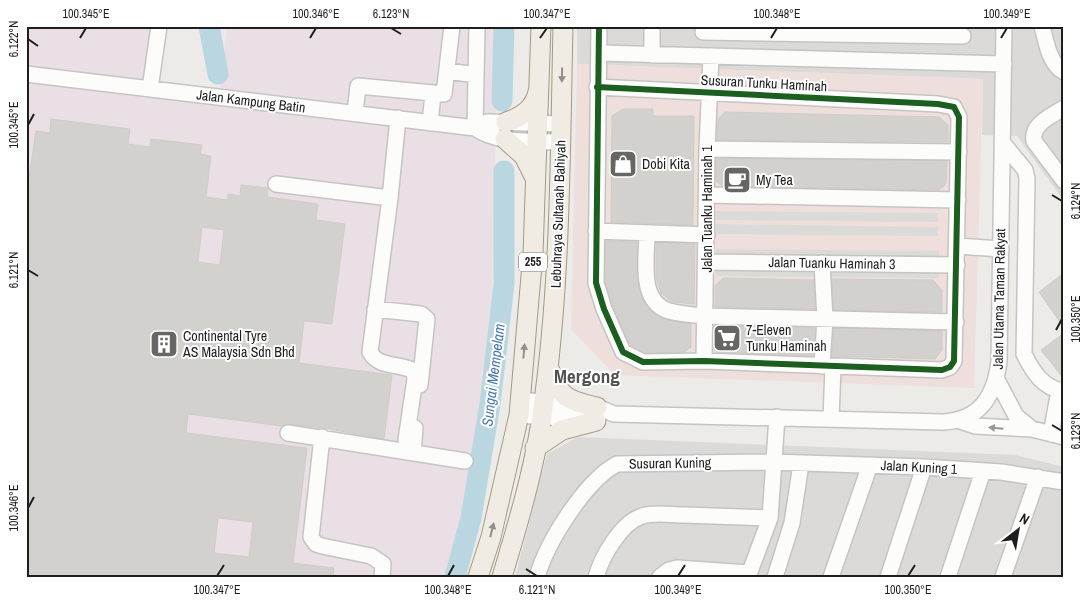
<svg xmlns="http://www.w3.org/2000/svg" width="1090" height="603" viewBox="0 0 1090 603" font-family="'Archivo Narrow',sans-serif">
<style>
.residential{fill:#dbdad8}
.commercial{fill:#eedfdc}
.industrial{fill:#eadfe5}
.religious{fill:#dadad8}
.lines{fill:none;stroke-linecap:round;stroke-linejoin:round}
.river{stroke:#bad7e1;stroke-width:21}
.building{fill:#d3d1ce;stroke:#cfccc8;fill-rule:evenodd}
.minor-casing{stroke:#c5c4c3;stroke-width:18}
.major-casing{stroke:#a39a83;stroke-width:21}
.minor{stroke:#fcfcfb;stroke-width:15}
.major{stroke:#f0ece4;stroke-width:19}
.cycleway-casing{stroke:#fff;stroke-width:9}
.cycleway{stroke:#1b5e20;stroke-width:6}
.oneway{fill:#928f8b}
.oneway2{fill:#989898}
.ticks{fill:none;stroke:#1e1e1e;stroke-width:2}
.labels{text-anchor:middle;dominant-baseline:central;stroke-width:4;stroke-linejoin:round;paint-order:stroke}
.shield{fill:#fff;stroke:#626262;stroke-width:1}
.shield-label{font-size:12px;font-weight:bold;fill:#1e1e1e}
.street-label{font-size:14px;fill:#1e1e1e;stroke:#fff}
.poi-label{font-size:14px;fill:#1e1e1e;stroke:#fff;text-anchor:start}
.water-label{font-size:15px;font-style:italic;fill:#4978af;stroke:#fff}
.district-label{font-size:19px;font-weight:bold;fill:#515151;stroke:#fff}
.neatline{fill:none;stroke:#1e1e1e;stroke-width:2}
.ticks-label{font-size:12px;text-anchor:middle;fill:#1e1e1e}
</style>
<rect width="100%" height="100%" fill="#ecebe7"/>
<path class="residential" d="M577,26H1064V201L1017,136L982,135L983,79L577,64Z
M578,437L1015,455L1064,467V577H515L547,454Z"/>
<path class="commercial" d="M577,64L983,79L974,388L615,375L571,329Z"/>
<path class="industrial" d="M26,26H153L147,80L220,88L227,26H498L492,294L474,454L458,537L446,577H26Z"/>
<path class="religious" d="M715,211L938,213V222L715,220Z
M715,224L938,227V236L715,234Z
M716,249L939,251V261L716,258Z
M716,267L939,269V278L716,276Z"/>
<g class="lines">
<path class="river" d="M209,26L218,74
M502,101L504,26
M455,577L471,518L490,404L504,284V171"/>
</g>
<path class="building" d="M623,109H653V116H694L693,225L611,222L612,116Z
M725,112L939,117L948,125V142L717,140L718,119Z
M51,119L130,129L128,144L150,147L151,139L202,145L200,154L211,156L206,197L228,200V194L240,196L241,185L268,188L267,197L318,204L316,220L345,224L332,324L304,321L299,363L392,375L384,439L324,428L289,424L282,426L188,414L186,433L307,448L293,563L334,568L333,577H26V198L36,131L50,133ZM202,227L224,230L220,265L198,262ZM218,518L253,522L249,557L214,553Z
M716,158L947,161L946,184L939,190L722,186L716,181Z
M606,241L637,242V278L644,302L652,312L665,319L691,324V347L684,352L645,353L630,345L613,306L605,282Z
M656,243L695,244L694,304L672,302L661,293L656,277Z
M1064,273V328L1039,292Z
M723,278L814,280L815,309L715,307V286Z
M832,279L933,280L942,290V312L834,310Z
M714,326L815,328L813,356L718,352L714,350Z
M834,328L942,331V350L935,359L832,356Z
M1064,333V379L1041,350Z"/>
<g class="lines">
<defs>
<path id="minor" d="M1042,26C1046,41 1049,64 1064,72
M703,32L963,36
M599,53L1004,64
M652,55V26
M448,71L476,75
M26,74L475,128C498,144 533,141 560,142
M597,87L938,104L954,107L959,117L954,361L950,367L942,370L704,361L643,362L623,352L604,309L596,283L599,26
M150,89L159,26
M1064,108C1051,116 1031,124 1034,141L1064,181
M355,113L358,86L444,94L452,26
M430,123L433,94
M475,128L477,26
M475,128L487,122L561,124
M1002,142L1025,170L1027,178L1024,354C1033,372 1042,387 1064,392
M707,149L959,152
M276,184L390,198L398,118
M707,195L958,200
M390,198L370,352C378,368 399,363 414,371L415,379L406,440
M596,231L707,235
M647,233C647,258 638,301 669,311C680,314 693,315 705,316L956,322
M957,246L1001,249
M707,262L957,265
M822,263L825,319L822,366
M375,309L421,314L427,319L420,385
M704,361L707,149L711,56
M997,380L1016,416L1032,429
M520,400L597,407L614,414L943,422C981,420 995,395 999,361L1004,26
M519,415L587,420
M831,419L833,367
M960,421L975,426L1032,429L1064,437
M288,433L465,461
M1051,434L1059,390
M322,437L311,537L316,544L322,546L371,556L383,564L382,577
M413,453L415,428
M537,577C547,542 585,481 617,464L773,462L924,467L1001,472L1064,482
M596,577C602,556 621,523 642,516C655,512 671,515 684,515C713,516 741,517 770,518
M660,577L669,570L677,568L749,573
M748,577L770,518L777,417
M775,577L792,523L801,464
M831,577L870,465
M888,577L924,467
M948,577L983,471
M1003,577L1038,477"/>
<path id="major" d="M506,122C522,117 534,109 538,92
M505,139L524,156L534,176
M549,368C558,397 569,401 597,407
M535,448L562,430L596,421
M478,577L491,537L519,415L533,253L541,26
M502,577C517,527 535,466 542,415C561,286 560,156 563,26"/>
</defs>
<use href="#minor" class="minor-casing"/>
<use href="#major" class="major-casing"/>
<use href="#minor" class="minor"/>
<use href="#major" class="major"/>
<defs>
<path id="cycleway" d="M597,87L938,104L954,107L959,117L954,361L950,367L942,370L704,361L643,362L623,352L604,309L596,283L599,26"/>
</defs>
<use href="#cycleway" class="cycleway-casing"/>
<use href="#cycleway" class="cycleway"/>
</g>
<defs><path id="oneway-solid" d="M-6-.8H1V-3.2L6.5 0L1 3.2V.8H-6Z" transform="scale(1.25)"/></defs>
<g class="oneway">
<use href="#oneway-solid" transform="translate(562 75) rotate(91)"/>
<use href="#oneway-solid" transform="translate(524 351) rotate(-85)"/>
<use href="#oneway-solid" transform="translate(492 530) rotate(-76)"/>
</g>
<use class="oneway2" href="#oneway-solid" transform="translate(996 428) rotate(-175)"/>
<path class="ticks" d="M391,28L401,34M80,38L86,28M310,38L316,28M540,38L547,28M771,38L777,28M1001,38L1007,28M28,39L38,46M28,125L34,114M1052,195L1062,201M28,270L38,276M1056,330L1062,319M1052,425L1062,431M28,508L34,497M526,569L537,576M217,576L224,565M448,576L454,565M678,576L685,565M908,576L915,565"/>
<defs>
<symbol id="shop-square" viewBox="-11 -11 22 22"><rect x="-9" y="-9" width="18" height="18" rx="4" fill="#666664" stroke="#fff"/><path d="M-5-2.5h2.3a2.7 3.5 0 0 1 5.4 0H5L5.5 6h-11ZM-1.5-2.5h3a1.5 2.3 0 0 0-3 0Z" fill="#fff"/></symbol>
<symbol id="cafe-square" viewBox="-11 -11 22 22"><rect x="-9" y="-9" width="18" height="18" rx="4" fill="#666664" stroke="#fff"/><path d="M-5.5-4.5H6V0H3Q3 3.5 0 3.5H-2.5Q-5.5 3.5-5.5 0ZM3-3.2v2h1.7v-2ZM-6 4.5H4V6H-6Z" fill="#fff"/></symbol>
<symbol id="supermarket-square" viewBox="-11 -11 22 22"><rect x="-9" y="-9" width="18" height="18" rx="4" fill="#666664" stroke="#fff"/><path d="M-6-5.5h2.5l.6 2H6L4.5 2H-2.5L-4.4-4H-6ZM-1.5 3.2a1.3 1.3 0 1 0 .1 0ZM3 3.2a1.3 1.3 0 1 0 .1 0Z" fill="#fff"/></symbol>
<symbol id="building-square" viewBox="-11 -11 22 22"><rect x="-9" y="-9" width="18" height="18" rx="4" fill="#666664" stroke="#fff"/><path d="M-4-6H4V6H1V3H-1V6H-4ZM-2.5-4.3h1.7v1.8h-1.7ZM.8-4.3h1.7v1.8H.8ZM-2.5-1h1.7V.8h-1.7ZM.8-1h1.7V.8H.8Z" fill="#fff"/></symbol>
</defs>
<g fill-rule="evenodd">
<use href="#shop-square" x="607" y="148" width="32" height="32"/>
<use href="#cafe-square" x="721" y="164" width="32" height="32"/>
<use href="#supermarket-square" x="711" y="322" width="32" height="32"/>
<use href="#building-square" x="148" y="328" width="32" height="32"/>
</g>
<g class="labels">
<rect class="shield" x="519" y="252.5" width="28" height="19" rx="4"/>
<g class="shield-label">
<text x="533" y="262">255</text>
</g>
<g class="street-label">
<text transform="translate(764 83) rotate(3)">Susuran Tunku Haminah</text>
<text transform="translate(251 101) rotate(7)">Jalan Kampung Batin</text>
<text transform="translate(707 209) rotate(-90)">Jalan Tuanku Haminah 1</text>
<text transform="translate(558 214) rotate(-88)">Lebuhraya Sultanah Bahiyah</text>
<text transform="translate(832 263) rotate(1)">Jalan Tuanku Haminah 3</text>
<text transform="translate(999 299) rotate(-89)">Jalan Utama Taman Rakyat</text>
<text transform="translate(670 463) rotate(-1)">Susuran Kuning</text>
<text transform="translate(919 467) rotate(3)">Jalan Kuning 1</text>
</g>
<g class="poi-label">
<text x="642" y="164">Dobi Kita</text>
<text x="756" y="180">My Tea</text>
<text x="746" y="330">7-Eleven<tspan x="746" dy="16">Tunku Haminah</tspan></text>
<text x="183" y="336">Continental Tyre<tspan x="183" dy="16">AS Malaysia Sdn Bhd</tspan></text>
</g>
<g class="water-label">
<text transform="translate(493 375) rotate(-83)">Sungai Mempelam</text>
</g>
<g class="district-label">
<text x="587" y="376">Mergong</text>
</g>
</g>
<rect width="1090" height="603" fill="none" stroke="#ffffff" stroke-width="55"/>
<g transform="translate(1018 530) rotate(31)" stroke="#ffffff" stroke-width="4" paint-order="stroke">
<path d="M0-4L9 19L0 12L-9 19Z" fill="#1e1e1e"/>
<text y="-8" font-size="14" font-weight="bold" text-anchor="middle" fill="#1e1e1e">N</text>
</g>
<rect x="28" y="28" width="1034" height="548" class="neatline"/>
<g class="ticks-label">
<text x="86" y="18">100.345°E</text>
<text x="316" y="18">100.346°E</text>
<text x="391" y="18">6.123°N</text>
<text x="547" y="18">100.347°E</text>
<text x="777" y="18">100.348°E</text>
<text x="1007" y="18">100.349°E</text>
<text transform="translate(14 39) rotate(-90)" y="4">6.122°N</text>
<text transform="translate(14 125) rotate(-90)" y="4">100.345°E</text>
<text transform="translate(1076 201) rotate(-90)" y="4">6.124°N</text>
<text transform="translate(14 270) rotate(-90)" y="4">6.121°N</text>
<text transform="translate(1076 319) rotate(-90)" y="4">100.350°E</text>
<text transform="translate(1076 431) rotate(-90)" y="4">6.123°N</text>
<text transform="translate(14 508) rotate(-90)" y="4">100.346°E</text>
<text x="217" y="594">100.347°E</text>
<text x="448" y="594">100.348°E</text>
<text x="537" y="594">6.121°N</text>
<text x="678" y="594">100.349°E</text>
<text x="908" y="594">100.350°E</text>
</g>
</svg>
